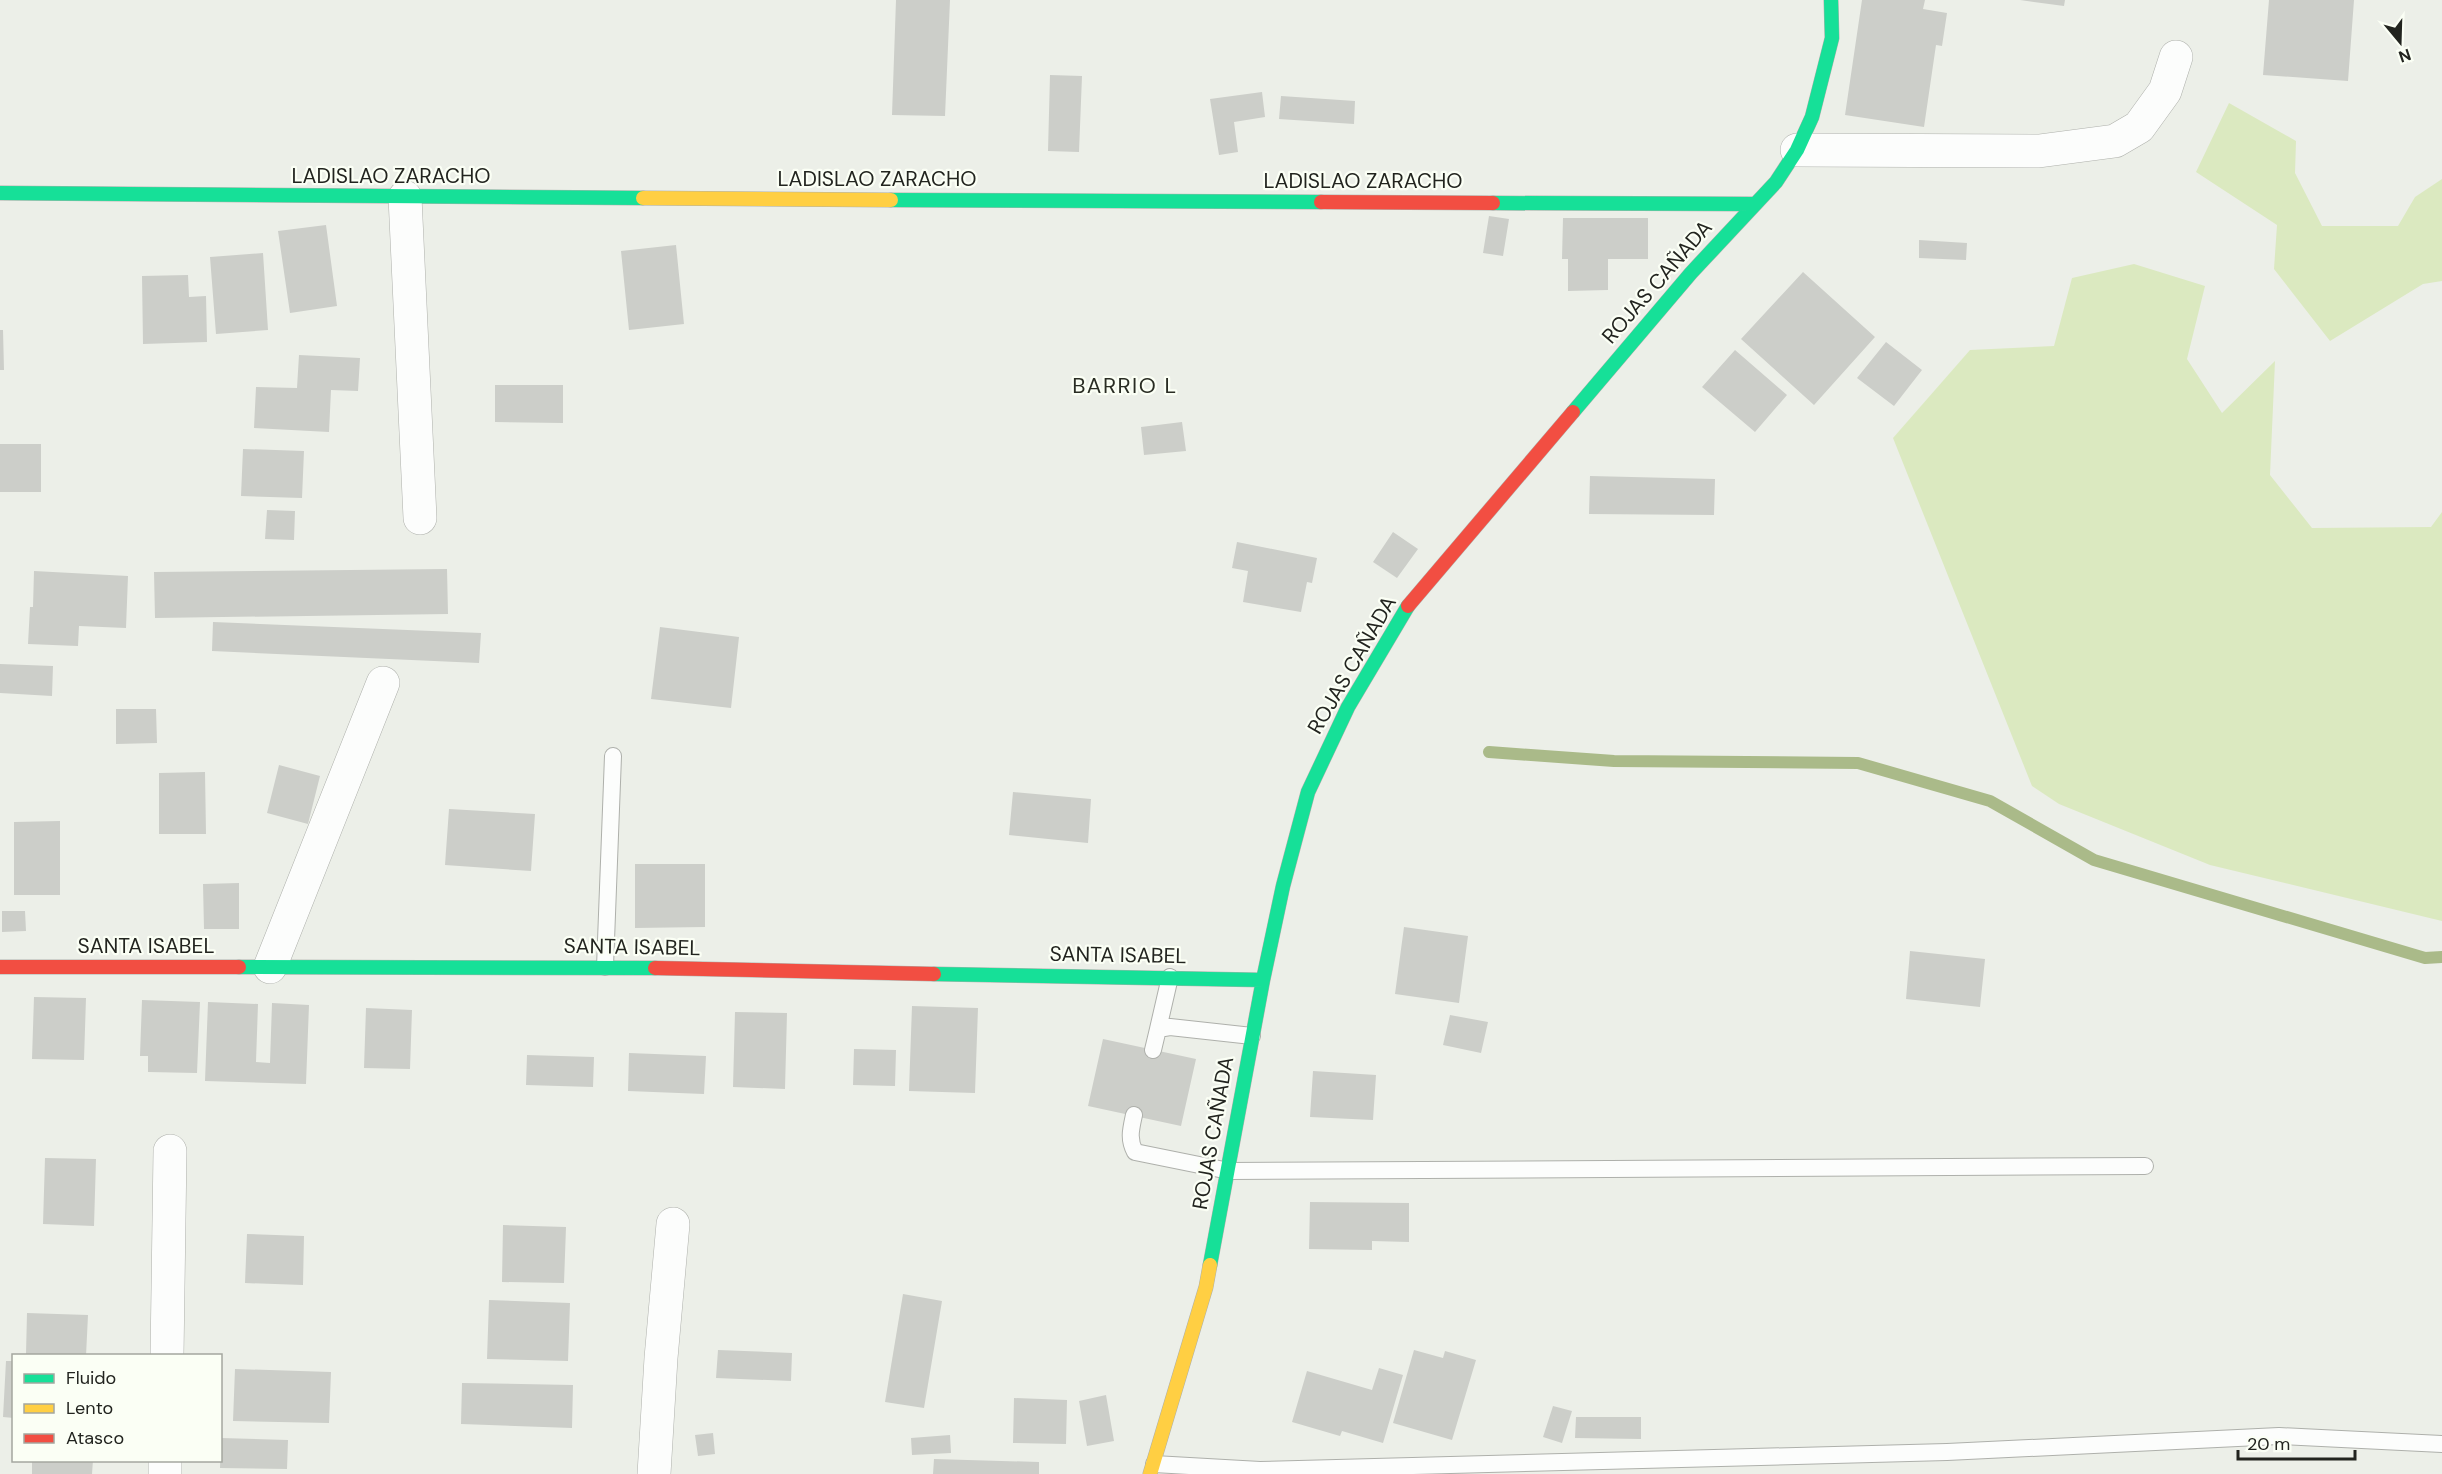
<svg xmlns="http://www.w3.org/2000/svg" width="2442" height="1474" viewBox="0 0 2442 1474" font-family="'DM Sans',sans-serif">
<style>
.green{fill:#dbe9c0}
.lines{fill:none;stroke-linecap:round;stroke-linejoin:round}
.stream{stroke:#aaba89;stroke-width:12}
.building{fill:#cccec9}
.lane-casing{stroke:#aeb0ab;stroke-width:18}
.street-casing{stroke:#aeb0ab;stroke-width:34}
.fast-casing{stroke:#aeb0ab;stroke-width:15}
.slow-casing{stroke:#aeb0ab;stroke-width:15}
.jam-casing{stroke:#aeb0ab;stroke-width:15}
.lane{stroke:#fcfdfc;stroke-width:16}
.street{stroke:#fcfdfc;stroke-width:33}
.fast{stroke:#16e098;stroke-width:14}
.slow{stroke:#ffcf43;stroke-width:14}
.jam{stroke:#f24e42;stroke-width:14}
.labels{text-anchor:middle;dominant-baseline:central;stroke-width:4.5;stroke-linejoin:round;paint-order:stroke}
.street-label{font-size:21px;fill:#22241f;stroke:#fbfff5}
.neighbourhood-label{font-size:22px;letter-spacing:1.5px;fill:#2a2d24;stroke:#fbfff5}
</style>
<rect width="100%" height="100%" fill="#ecefe8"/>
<path class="green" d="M2229,103L2296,141L2295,173L2322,226H2398L2415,197L2442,179V281L2423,284L2330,341L2274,269L2277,225L2196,172Z
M2134,264L2205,286L2187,359L2222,413L2275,361L2270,475L2312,528L2431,527L2442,512V921L2210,865L2059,804L2032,786L1893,438L1970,350L2054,346L2072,278Z"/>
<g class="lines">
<path class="stream" d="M1489,752L1614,761L1858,763L1990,801L2094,860L2425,958L2442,957"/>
</g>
<path class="building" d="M896,0H950L945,116L892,115Z
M1862,0H1925L1923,9L1947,13L1942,46L1936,45L1924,127L1845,115Z
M2020,0H2065L2064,6Z
M2269,0H2354L2348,81L2263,75Z
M1050,75L1082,76L1079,152L1048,151Z
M1262,92L1265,117L1234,122L1238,152L1219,155L1210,99Z
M1281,96L1355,101L1354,124L1279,119Z
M1489,216L1509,219L1503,256L1483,253Z
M1563,218H1648V259H1608V290L1568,291V259H1562Z
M326,225L337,306L290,313L278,231Z
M1919,240L1967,243L1966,260L1919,258Z
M676,245L684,324L629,330L621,251Z
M263,253L268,330L216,334L210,257Z
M1803,272L1875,337L1814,405L1741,339Z
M188,275L189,297L206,296L207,342L143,344L142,276Z
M0,330H3L4,370H0Z
M1886,342L1922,370L1894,406L1857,378Z
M1735,350L1787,395L1755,432L1702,387Z
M299,355L360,358L358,391L331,390L329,432L254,428L256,387L297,388Z
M495,385H563V423L495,422Z
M1182,422L1186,451L1144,455L1141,427Z
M0,444H41V492H0Z
M243,449L304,451L302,498L241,496Z
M1590,476L1715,479L1714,515L1589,514Z
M267,510L295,511L294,540L265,539Z
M1393,532L1418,549L1397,578L1373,562Z
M1237,542L1317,558L1312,583L1307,582L1301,612L1243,602L1248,571L1232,568Z
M447,569L448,614L155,618L154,572Z
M34,571L128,576L126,628L79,626L78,646L28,644L30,607H33Z
M213,622L481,633L479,663L212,651Z
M660,627L739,637L731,708L651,699Z
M0,664L53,666L52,696L0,693Z
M116,709H156L157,743L116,744Z
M279,765L320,776L308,824L267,813Z
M205,772L206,834H159V773Z
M1013,792L1091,799L1088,843L1009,835Z
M449,809L535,814L531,871L445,865Z
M60,821V895H14V822Z
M635,864H705V927L635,928Z
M239,883V929H204L203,884Z
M2,911H25L26,931L2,932Z
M1404,927L1468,936L1459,1003L1395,994Z
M1910,951L1985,959L1980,1007L1906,999Z
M34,997L86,998L84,1060L32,1059Z
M142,1000L200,1002L197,1073L148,1072V1056H140Z
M208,1002L258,1004L256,1062L270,1063L272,1003L309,1005L306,1084L205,1081Z
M912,1006L978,1008L975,1093L909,1091Z
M366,1008L412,1010L410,1069L364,1068Z
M735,1012L787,1013L785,1089L733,1087Z
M1450,1015L1488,1022L1481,1053L1443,1045Z
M1103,1039L1196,1059L1181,1126L1088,1106Z
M854,1049L896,1050L895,1086L853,1085Z
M629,1053L706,1056L704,1094L628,1091Z
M527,1055L594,1057L593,1087L526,1085Z
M1313,1071L1376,1075L1373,1120L1310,1117Z
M45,1158L96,1159L94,1226L43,1224Z
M1310,1202L1409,1203V1242L1372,1241V1250L1309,1249Z
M503,1225L566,1227L564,1283L502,1282Z
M247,1234L304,1236L303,1285L245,1283Z
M903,1294L942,1301L924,1408L885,1402Z
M489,1300L570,1303L568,1361L487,1359Z
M27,1313L88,1315L86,1356L26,1354Z
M718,1350L792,1353L791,1381L716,1378Z
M1414,1350L1443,1358L1445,1351L1476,1360L1452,1440L1393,1423Z
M6,1361H14V1418L3,1417Z
M1379,1368L1403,1375L1383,1443L1342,1431L1340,1436L1292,1422L1307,1371L1372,1390Z
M235,1369L331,1372L329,1423L233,1421Z
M462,1383L573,1385L572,1428L461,1424Z
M1106,1395L1114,1441L1087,1446L1079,1401Z
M1014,1398L1067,1400L1066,1444L1013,1443Z
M1553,1406L1572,1411L1562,1443L1543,1437Z
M1576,1417H1641V1439L1575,1438Z
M713,1433L715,1454L698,1456L695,1435Z
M950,1435L951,1453L912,1455L911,1438Z
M221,1438L288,1440L287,1469L220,1468Z
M934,1459L1039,1462V1474H933Z
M32,1460H93L92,1474H32Z"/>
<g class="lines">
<defs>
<path id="lane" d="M605,967L613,756
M1158,1029L1170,977
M1153,1050L1158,1029L1170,1027L1252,1036
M1134,1115C1131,1129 1128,1139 1135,1152L1229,1171L2145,1166
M1154,1464L1260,1470L1947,1452L2279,1436L2442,1444"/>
<path id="street" d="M1797,150L2039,151L2115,141L2139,127L2165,91L2176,57
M405,197L420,518
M270,967L383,683
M167,1356L170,1151
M165,1474V1460
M654,1474L661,1358L673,1224"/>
<path id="fast" d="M0,193L643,198
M891,200L1321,202
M1493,203L1754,204
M1573,412L1691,273L1776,182L1797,150L1812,117L1832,38L1831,0
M239,967L655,968
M934,974L1263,980
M1210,1265L1263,980L1283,886L1308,792L1348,707L1408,606"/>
<path id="slow" d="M643,198L891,200
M1150,1474L1206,1287L1210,1265"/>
<path id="jam" d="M1321,202L1493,203
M1408,606L1573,412
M0,967H239
M655,968L934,974"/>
</defs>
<use href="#lane" class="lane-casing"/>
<use href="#street" class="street-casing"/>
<use href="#fast" class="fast-casing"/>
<use href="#slow" class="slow-casing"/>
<use href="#jam" class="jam-casing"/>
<use href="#lane" class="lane"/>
<use href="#street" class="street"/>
<use href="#fast" class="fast"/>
<use href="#slow" class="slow"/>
<use href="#jam" class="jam"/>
</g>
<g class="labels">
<g class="street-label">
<text x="391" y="176">LADISLAO ZARACHO</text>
<text x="877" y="179">LADISLAO ZARACHO</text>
<text x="1363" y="181">LADISLAO ZARACHO</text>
<text transform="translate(1657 282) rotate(-49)">ROJAS CAÑADA</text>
<text transform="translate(1352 665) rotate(-60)">ROJAS CAÑADA</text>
<text x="146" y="946">SANTA ISABEL</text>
<text transform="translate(632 947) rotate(1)">SANTA ISABEL</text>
<text transform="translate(1118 955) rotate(1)">SANTA ISABEL</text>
<text transform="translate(1213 1133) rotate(-80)">ROJAS CAÑADA</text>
</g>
<g class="neighbourhood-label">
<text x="1125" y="385">BARRIO L</text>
</g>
</g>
<rect x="12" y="1354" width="210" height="108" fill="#fbfff5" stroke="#a4a79f" stroke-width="1.5"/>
<rect x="24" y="1374" width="30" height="9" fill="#16e098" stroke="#a4a79f" stroke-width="1.5"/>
<text x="66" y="1384" font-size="18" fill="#22241f">Fluido</text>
<rect x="24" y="1404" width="30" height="9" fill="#ffcf43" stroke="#a4a79f" stroke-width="1.5"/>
<text x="66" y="1414" font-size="18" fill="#22241f">Lento</text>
<rect x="24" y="1434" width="30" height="9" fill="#f24e42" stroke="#a4a79f" stroke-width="1.5"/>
<text x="66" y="1444" font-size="18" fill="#22241f">Atasco</text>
<g transform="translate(2400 42) rotate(161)" stroke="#fbfff5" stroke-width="4.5" paint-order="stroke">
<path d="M0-4.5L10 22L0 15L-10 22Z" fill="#22241f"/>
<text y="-9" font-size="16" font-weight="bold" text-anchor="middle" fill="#22241f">N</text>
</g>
<path d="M2238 1450v9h117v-9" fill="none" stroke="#22241f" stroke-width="3"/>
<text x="2247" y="1450" font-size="18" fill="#22241f" stroke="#fbfff5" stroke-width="4.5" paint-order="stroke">20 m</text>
</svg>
